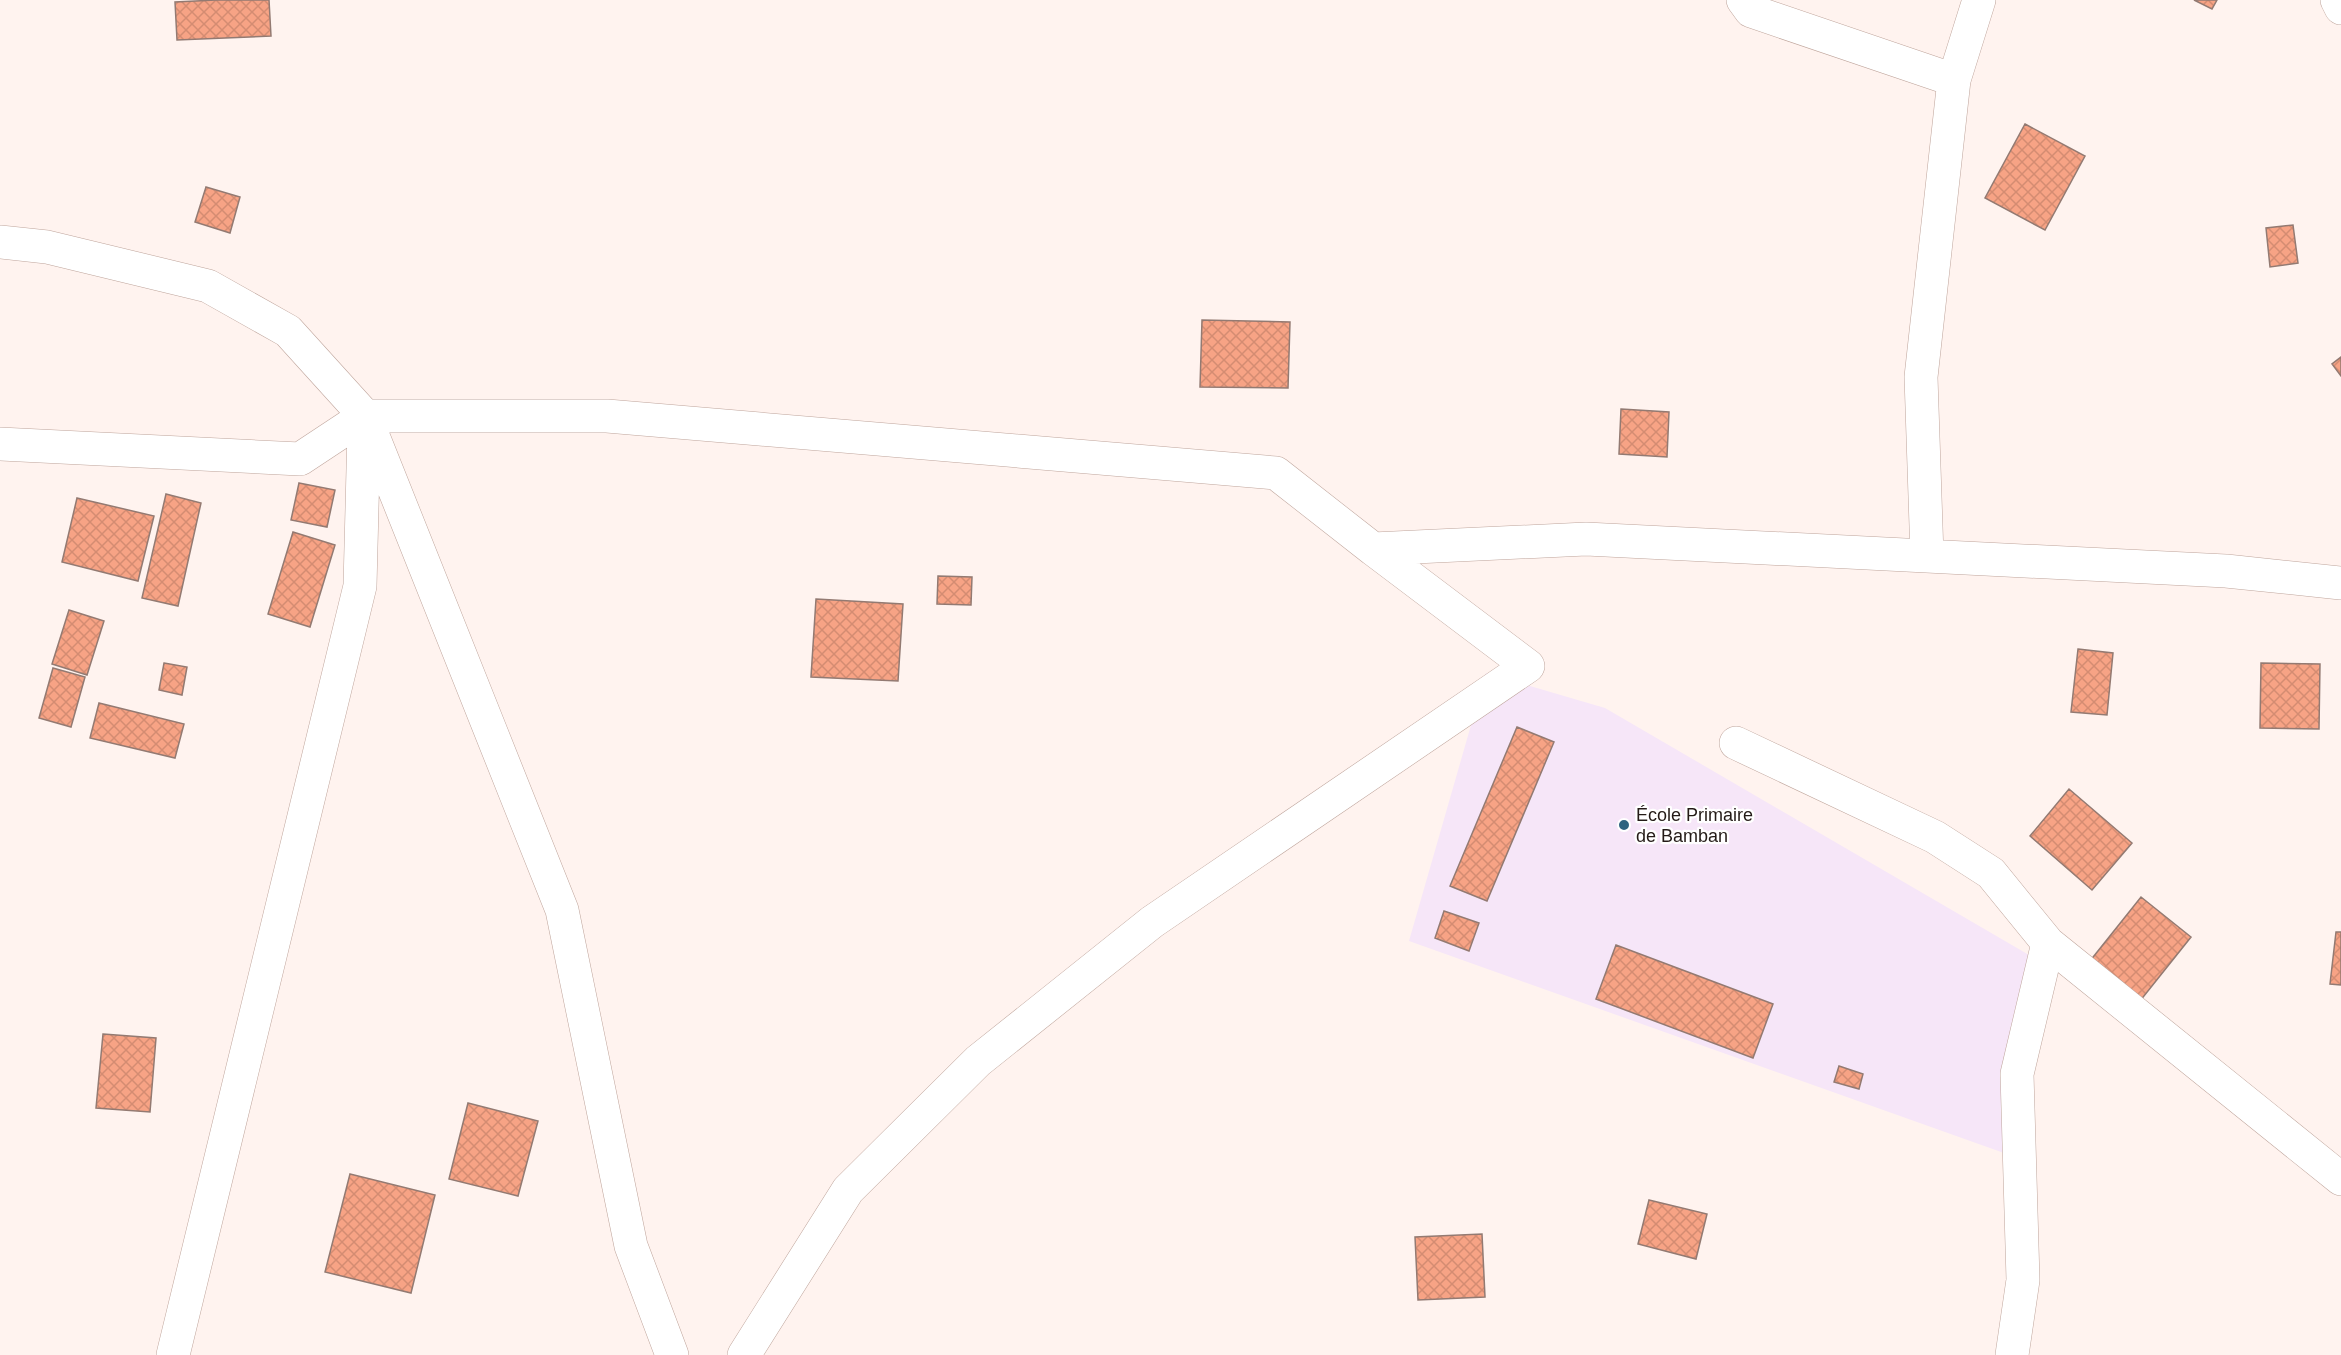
<svg xmlns="http://www.w3.org/2000/svg" width="2341" height="1355" viewBox="0 0 2341 1355" font-family="Arial,sans-serif">
<style>
.education{fill:#f6e6f8}
.building{fill:url(#building-cross-hatch);stroke:#937a72;stroke-width:1.5}
.lines{fill:none;stroke-linecap:round;stroke-linejoin:round}
.minor-casing{stroke:#bfa59c;stroke-width:34}
.minor{stroke:#fff;stroke-width:33}
.poi-dot{fill:#2e637f;stroke:#fff;stroke-width:2}
.labels{text-anchor:middle;dominant-baseline:central;stroke-width:4.5;stroke-linejoin:round;paint-order:stroke}
.poi-label{font-size:18px;fill:#241b17;stroke:#fff;text-anchor:start}
</style>
<defs>
<pattern id="building-cross-hatch" width="8" height="8" patternUnits="userSpaceOnUse" patternTransform="scale(1.5)"><rect width="8" height="8" fill="#f7a385"/><path d="M0 0l8 8M0 8l8-8" fill="none" stroke="#d48c72"/></pattern>
</defs>
<rect width="100%" height="100%" fill="#fff3ef"/>
<path class="education" d="M1486,673L1605,708L2029,955L2018,1158L1409,941Z"/>
<path class="building" d="M216,0H269L271,36L177,40L175,2Z
M2194,0H2217L2212,9Z
M2025,124L2085,156L2045,230L1985,198Z
M206,187L240,197L230,233L195,222Z
M2293,225L2298,263L2270,267L2266,228Z
M1202,320L1290,322L1288,388L1200,387Z
M2341,357V376L2332,364Z
M1621,409L1669,412L1667,457L1619,454Z
M299,483L335,490L327,527L291,520Z
M166,494L201,503L178,606L142,598Z
M77,498L154,516L138,581L62,562Z
M293,532L335,545L310,627L268,614Z
M938,576L972,577L971,605L937,604Z
M816,599L903,604L898,681L811,677Z
M69,610L104,621L87,675L52,664Z
M2078,649L2113,653L2107,715L2071,712Z
M164,663L187,667L182,695L159,690Z
M2261,663L2320,664L2319,729L2260,728Z
M53,668L85,677L71,727L39,718Z
M99,703L184,724L175,758L90,738Z
M1517,727L1554,742L1487,901L1450,886Z
M2069,789L2132,843L2092,890L2030,836Z
M2141,897L2191,937L2140,1001L2090,961Z
M1444,911L1479,923L1469,951L1435,938Z
M2336,932H2341V985L2330,984Z
M1616,945L1773,1004L1753,1058L1596,999Z
M103,1034L156,1038L150,1112L96,1108Z
M1839,1066L1863,1074L1859,1089L1834,1082Z
M468,1103L538,1121L518,1196L449,1179Z
M350,1174L435,1195L411,1293L325,1272Z
M1649,1200L1707,1214L1696,1259L1638,1244Z
M1482,1234L1485,1297L1418,1300L1415,1237Z"/>
<g class="lines">
<defs>
<path id="minor" d="M1743,0L1751,11L1954,80
M2337,0L2341,8
M0,242L47,247L208,286L288,331L365,416H607L1276,473L1373,549L1586,539L2226,571L2341,583
M365,416L562,910L631,1246L672,1355
M0,444L300,459L365,416
M1927,556L1921,377L1954,80L1979,0
M1736,743L1935,837L1991,873L2048,943L2341,1179
M173,1355L360,586L364,430
M744,1355L848,1190L978,1061L1152,922L1528,666L1373,549
M2012,1355L2023,1280L2017,1074L2048,943"/>
</defs>
<use href="#minor" class="minor-casing"/>
<use href="#minor" class="minor"/>
</g>
<circle class="poi-dot" cx="1624" cy="825" r="6"/>
<g class="labels">
<g class="poi-label">
<text x="1636" y="815">École Primaire<tspan x="1636" dy="21">de Bamban</tspan></text>
</g>
</g>
</svg>
